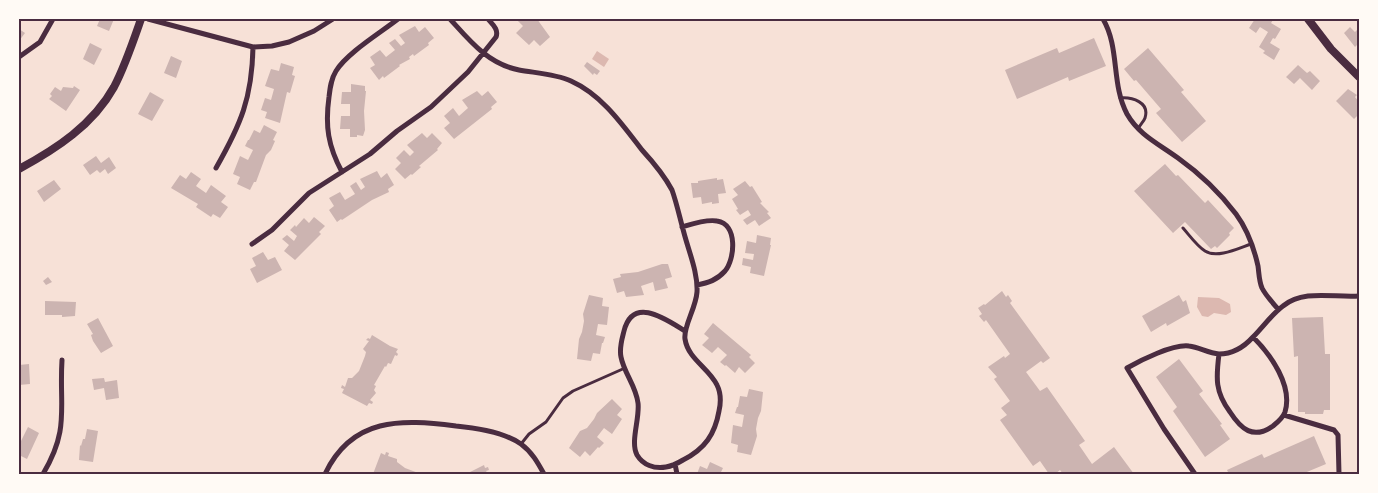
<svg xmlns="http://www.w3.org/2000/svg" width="1378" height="493" viewBox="0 0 1378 493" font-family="'Archivo Narrow',sans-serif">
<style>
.water{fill:#dcb8b0}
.building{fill:#ccb4b1}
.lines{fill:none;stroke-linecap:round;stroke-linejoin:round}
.service{stroke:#4a2c40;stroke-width:3}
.minor{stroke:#4a2c40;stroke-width:5}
.tertiary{stroke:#4a2c40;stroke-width:8}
.neatline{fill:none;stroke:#4a2c40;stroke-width:2}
</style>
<rect width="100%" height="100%" fill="#f7e1d7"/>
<path class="water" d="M597,51L609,59L604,67L592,59Z
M1198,297L1219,298L1230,304L1231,312L1226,315L1214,313L1208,317L1202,316L1197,307Z"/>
<path class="building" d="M100,19H114L109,31L97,26Z
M516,19H537L550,37L540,46L534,40L529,45L516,33L523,26Z
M1255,19H1271L1273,20L1271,23L1281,29L1275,39L1273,38L1270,43L1280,49L1274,60L1263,53L1265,51L1259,47L1268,32L1260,27L1256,33L1249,28Z
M415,26L419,32L425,27L434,38L428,43L429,45L414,56L413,54L409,57L410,59L399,65L400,66L384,78L383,76L379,80L370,68L375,65L370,57L380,50L386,57L395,50L389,43L395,39L401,46L405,43L399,35Z
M1350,27L1355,32L1359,28V43L1355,47L1344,33Z
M19,29L25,33L19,41Z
M1094,38L1106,66L1069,81L1068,77L1017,99L1005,70L1057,48L1059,53Z
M90,43L102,49L94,65L83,59Z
M1148,48L1184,90L1181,92L1206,121L1182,142L1156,113L1161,109L1136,80L1134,81L1124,69Z
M171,56L182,61L176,78L164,73Z
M587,62L600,71L597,75L594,73L593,75L584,66Z
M281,63L294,67L292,75L295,76L290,93L287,92L280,123L265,118L267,112L261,110L265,98L271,100L274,89L265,86L271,69L279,71Z
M1298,65L1307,73L1310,71L1320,81L1312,90L1300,78L1294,84L1286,77Z
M351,84L365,86V91H366L364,111L365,130L363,136L357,135V137H350V129H340L341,116H350V104H341L342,92H351Z
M74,86L80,90L66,111L49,99L52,96L50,94L55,87L61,91L63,87L73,88Z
M1348,89L1357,95L1355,97L1359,102V114L1354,119L1336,101Z
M477,91L482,96L488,91L497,102L491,107L492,109L454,139L444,128L450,123L444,116L453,108L459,116L468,108L462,100Z
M150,92L164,100L152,121L138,114Z
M264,125L277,132L273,140L275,141L271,150L266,155L256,182H254L250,190L237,184L240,177L233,174L240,156L248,160L253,150L245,146L248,140H249L254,130L260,133Z
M422,133L427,138L432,133L442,143L437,149L438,150L419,166L421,167L412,175L411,174L405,179L395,169L401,163L396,158L404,150L410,156L414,152L407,145Z
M96,156L101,163L109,157L116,168L108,174L105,169L100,173L97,170L90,175L83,165Z
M1165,164L1176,176L1178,175L1205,203L1208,200L1234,228L1229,233L1230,235L1217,248L1215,246L1211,249L1185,222L1173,233L1134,191Z
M377,171L381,178L387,173L394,185L388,189L389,192L372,200L342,220L341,219L337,222L329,210L334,206L329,198L340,192L345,200L355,194L350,186L356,182L361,190L365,187L360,179Z
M191,172L201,179L196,186L206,193L211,185L226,196L221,202L228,207L220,218L213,214L211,217L196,207L198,204L171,188L180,175L186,179Z
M717,178V180L723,179L726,193L718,194L719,203L712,204V202L702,204L701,197L693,198L691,183H698V181Z
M54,180L61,189L44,202L37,191Z
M745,181L750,187L752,186L762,202L760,203L769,212L767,213L771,218L759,226L755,220L747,225L743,220L751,215L748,210L740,215L736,210L738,209L732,199L738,195L733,189Z
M314,217L325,226L319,232L321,234L295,260L284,251L289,245L282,239L287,235L294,241L297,236L290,230L295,225L296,227L304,218L309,223Z
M757,235L771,238L770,245H771L764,276L750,273L751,267L742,265L743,258L753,260L754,254L745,253L747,241L756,243Z
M263,252L268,260L275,257L282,270L257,283L250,269L256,266L252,258Z
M662,264H668L672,277L665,279L668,288L655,291L653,282L641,286L644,295L626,297L624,291L617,293L613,279L621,277L620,274L638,272Z
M48,277L52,282L46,285L43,281Z
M1002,291L1006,297L1008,295L1012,301L1010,303L1050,358L1043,363L1041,361L1026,372L1040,391L1047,387L1085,441L1079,445L1092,464L1114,447L1134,474H1063L1060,470L1055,474H1049L1040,461L1033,466L1000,420L1007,415L1001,408L1010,401L994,379L997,377L988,367L1004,356L1005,358L1010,354L986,320L984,322L979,316L982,314L978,308L984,304L985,305Z
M589,295L603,298L602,306L609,307L607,325L598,324L596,335L605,337L603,343H602L600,354L593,353L591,361L577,359L579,339L582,332L584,321L583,314Z
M1179,295L1183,302L1186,300L1190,313L1167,326L1166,323L1151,332L1142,316Z
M45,301L76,302L75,316L62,317V315H45Z
M1323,317L1325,354H1330V410H1324L1323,414H1305V412H1298V356L1294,357L1292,318Z
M98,318L113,346L101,353L93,341L91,335L93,334L87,324Z
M713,323L751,355L749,357L755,363L745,373L739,367L735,373L726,365L725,366L720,362L727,355L718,347L712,353L702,345L709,338L704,334Z
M372,335L390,346L398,349L396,352L398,354L397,356L395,355L391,364L388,363L386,367L385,366L374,385L376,386L374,390L376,393L370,400L373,402L372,404L369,403L367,406L342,393L344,389L341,388L342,385L345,387L348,378H352L359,371L365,356L366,352L363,349L369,341L366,340L368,338L370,339Z
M1179,359L1203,391L1199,394L1222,424L1220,425L1230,439L1205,457L1173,411L1177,407L1156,377Z
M29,364L30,384L19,385V365Z
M104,378L105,382L117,380L119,398L106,400L104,388L94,390L92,379Z
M749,389L763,392L761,411L758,418L756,429L757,436L751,455L737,452L738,445L731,443L733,425L742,427L744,415L735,413L737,407H738L740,396L747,397Z
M612,399L622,409L617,415L622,419L612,434L604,428L597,437L604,443L599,448L598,447L590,456L585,451L580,457L569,448L580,431L587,428L594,419L597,413Z
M28,427L39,433L27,459L19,455V445Z
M87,429L98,431L93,462L79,460L80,445L81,446L83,439H85Z
M1314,436L1326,464L1302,474H1229L1227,470L1262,454L1264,458Z
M386,452L389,453L388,456L397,459V462L405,468L421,474H373L381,453L385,455Z
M710,462L723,468L720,474H697L700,466L707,469Z
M484,465L485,468L488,467L489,470L486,471L488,474H466Z"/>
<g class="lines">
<path class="service" d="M1120,98C1132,97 1150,102 1145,118C1144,121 1140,125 1138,129
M1183,228C1190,236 1197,246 1205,251C1217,259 1239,248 1251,244
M521,444L529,434L546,422L563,398L573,391L625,368"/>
<path class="minor" d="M148,19L253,47L272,46L289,42L314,31L333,19
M450,19C470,41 488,64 519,70C536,73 556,74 571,81C602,95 622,124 642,150C653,162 664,175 672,190C677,204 680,219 684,233C689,252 698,273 697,292C696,308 683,327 685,339C688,359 709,368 717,385C721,393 721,402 719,411C715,434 705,449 683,460C678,463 672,466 666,467C654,469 643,465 637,455C630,442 640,418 638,403C636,386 624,373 621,357C619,348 622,339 624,331C633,295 667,320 685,331
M1103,19C1120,48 1111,84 1127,114C1139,135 1159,144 1178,158C1199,173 1220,193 1236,214C1247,229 1254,248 1258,266C1259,273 1259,281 1262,288C1266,296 1273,303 1278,309
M19,57L40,42L53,19
M216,168C241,124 252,98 253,47
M342,172C328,146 325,126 329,97C330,88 331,79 336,71C347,53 380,33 398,19
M682,227C692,224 706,219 717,221C738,224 735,259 725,271C717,280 708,283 697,285
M252,244L272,230L309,193L370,154L397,131L431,107L468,72L496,37C499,29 492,24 488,19
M1253,337C1271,355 1293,386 1285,412C1283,418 1278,422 1273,426C1253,440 1241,429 1230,412C1215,392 1216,378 1219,354C1232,354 1244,347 1253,337Z
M1253,337C1263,327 1272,314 1283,306C1304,289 1334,298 1359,296
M1284,415L1334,430L1338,435L1339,474
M675,464L677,474
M43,474C70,429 59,408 62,360
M325,474C352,417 401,419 456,426C477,428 504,432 521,444C532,452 538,463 544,474
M1195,474L1164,429L1127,368C1141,360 1173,344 1189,346C1199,347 1208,353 1219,354"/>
<path class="tertiary" d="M1308,19L1331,49L1359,77
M19,169C56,149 93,125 114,87C125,66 133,42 141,19"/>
</g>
<rect width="1378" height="493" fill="none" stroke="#fffaf5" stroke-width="40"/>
<rect x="20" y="20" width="1338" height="453" class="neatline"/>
</svg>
